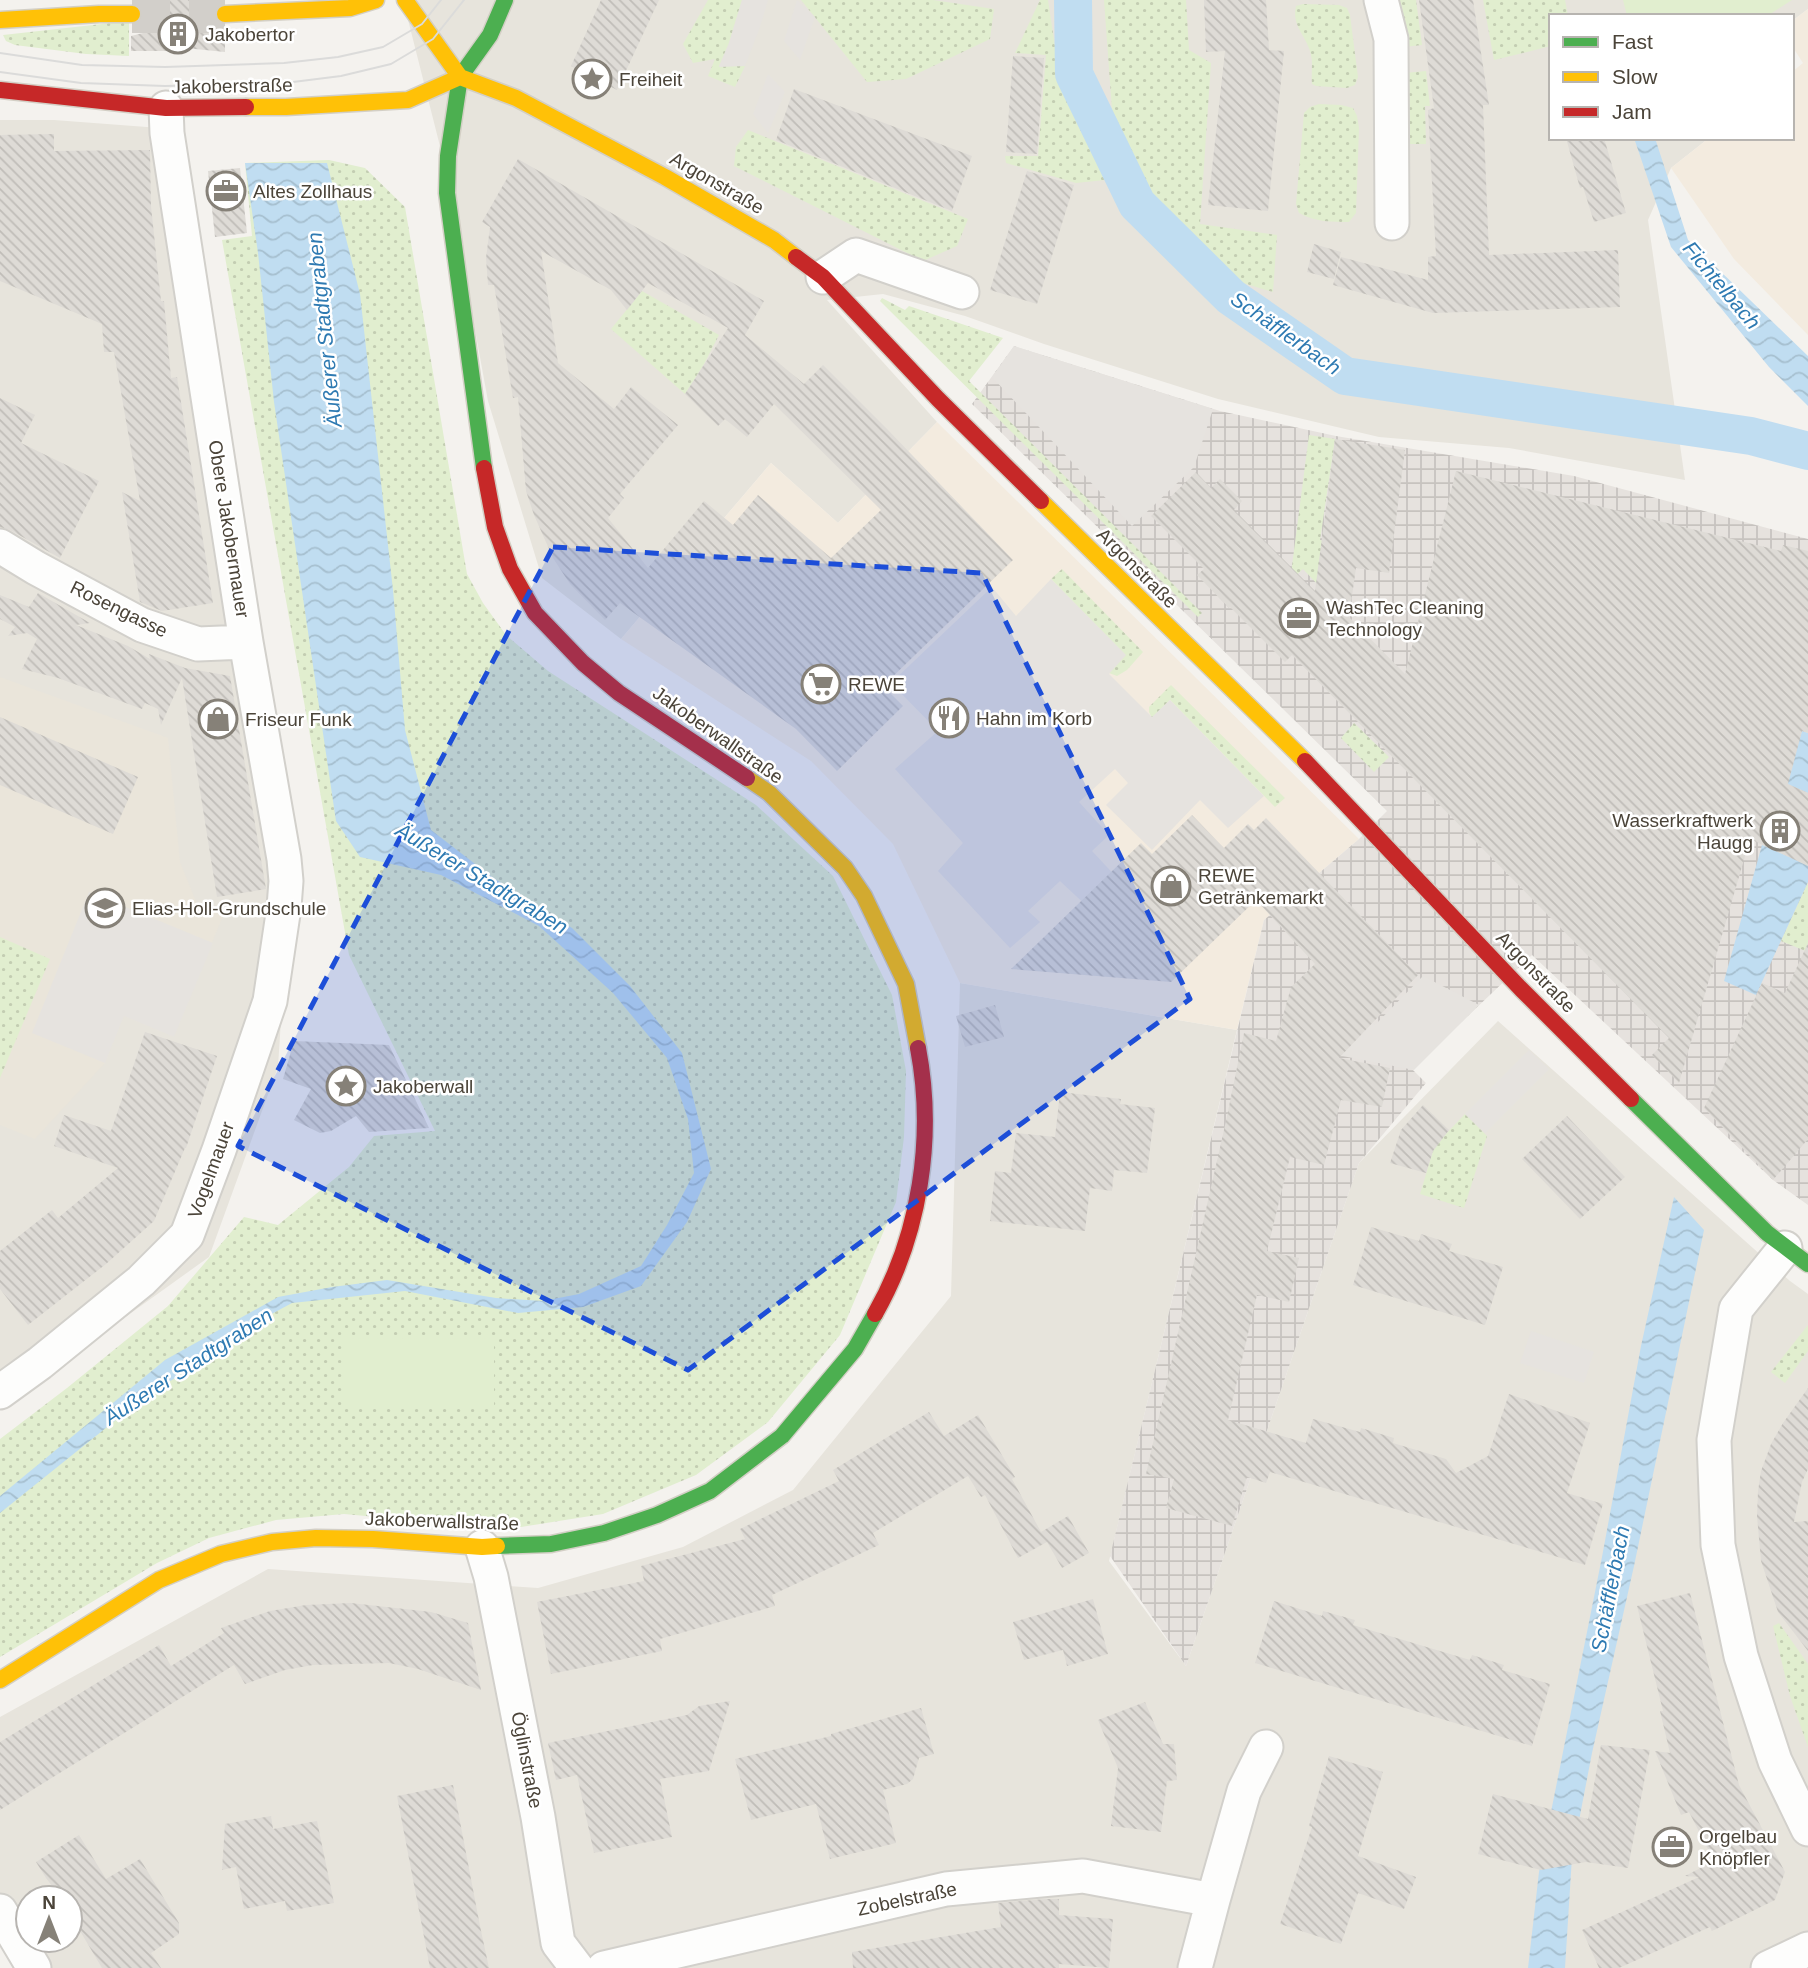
<svg xmlns="http://www.w3.org/2000/svg" width="1808" height="1968" viewBox="0 0 1808 1968" font-family="Helvetica,sans-serif">
<style>
.residential{fill:#e7e4dc;fill-rule:evenodd}
.commercial{fill:#f3ebdf}
.industrial{fill:url(#industrial-grid)}
.education{fill:#eae5da}
.grass{fill:url(#grass-dots)}
.garden{fill:#e1eecf}
.parking{fill:#e6e3df}
.water{fill:url(#water-waves)}
.lines{fill:none;stroke-linecap:round;stroke-linejoin:round}
.stream{stroke:#c0ddf1;stroke-width:10}
.canal{stroke:#c0ddf1;stroke-width:38}
.building{fill:url(#building-back-hatch);fill-rule:evenodd}
.secondary-tunnel{stroke:#d2cfca;stroke-width:38;stroke-dasharray:38 19;stroke-linecap:butt}
.street-casing{stroke:#d2d0cb;stroke-width:37}
.fast-casing{stroke:#d3cfc5;stroke-width:19}
.slow-casing{stroke:#d3cfc5;stroke-width:19}
.jam-casing{stroke:#d3cfc5;stroke-width:19}
.street{stroke:#fdfdfc;stroke-width:33}
.fast{stroke:#4caf50;stroke-width:16}
.slow{stroke:#ffc107;stroke-width:16}
.jam{stroke:#c62828;stroke-width:16}
.tram{stroke:#dbdbda;stroke-width:2}
.marked{fill:#1d4ed8;fill-opacity:0.2;stroke:#1d4ed8;stroke-width:5;stroke-dasharray:14 9;stroke-linejoin:round}
.labels{text-anchor:middle;dominant-baseline:central;stroke-width:5;stroke-linejoin:round;paint-order:stroke}
.poi-label{font-size:19px;fill:#4b4439;stroke:#fff;text-anchor:start}
.street-label{font-size:19px;fill:#4b4439;stroke:#fff}
.water-label{font-size:21px;font-style:italic;fill:#2e7ab2;stroke:#fff}
</style>
<defs>
<pattern id="industrial-grid" width="8" height="8" patternUnits="userSpaceOnUse" patternTransform="scale(1.75)"><rect width="8" height="8" fill="#e6e2de"/><path d="M0 4h8M4 0v8" fill="none" stroke="#c7c3bf"/></pattern>
<pattern id="grass-dots" width="8" height="8" patternUnits="userSpaceOnUse" patternTransform="scale(1.75)"><rect width="8" height="8" fill="#e1eecf"/><path d="M2 2h.1M6 6h.1" fill="none" stroke="#c3cdb2" stroke-width="1.8" stroke-linecap="round"/></pattern>
<pattern id="water-waves" width="16" height="10" patternUnits="userSpaceOnUse" patternTransform="scale(1.75)"><rect width="16" height="10" fill="#c0ddf1"/><path d="M0 5q4-4 8 0t8 0" fill="none" stroke="#a6bfcf"/></pattern>
<pattern id="building-back-hatch" width="6" height="6" patternUnits="userSpaceOnUse" patternTransform="scale(1.75)"><rect width="6" height="6" fill="#dedbd6"/><path d="M-1 5l2 2M0 0l6 6M5-1l2 2" fill="none" stroke="#c0bdb8"/></pattern>
</defs>
<rect width="100%" height="100%" fill="#f4f2ee"/>
<path class="residential" d="M403,0H1808V9L1792,21V16H1551V138H1709L1671,168L1648,220L1685,480L1509,448L1379,437L1218,399L1044,344L965,316L883,294L827,300L937,422L838,523L771,463L621,639L542,578L488,401L445,166Z
M0,120H54L160,128L288,909L278,1067L209,1257L0,1407Z
M960,983L1237,1030L1109,1561L1186,1666L1359,1163L1498,1021L1790,1281L1808,1294V1968H34L0,1933V1717L268,1569L538,1588L683,1547L793,1490L951,1296ZM28,1898H70V1940H28Z"/>
<path class="commercial" d="M1808,9V335L1734,259L1671,168L1709,138H1792V72L1803,63L1792,46V21Z
M937,422L1359,839L1264,920L1237,1030L960,983L893,844L811,761L621,639L771,463L838,523Z"/>
<path class="industrial" d="M1014,346L1220,411L1336,436L1574,476L1808,539V1205L1773,1180L1532,955L1412,1069L1426,1083L1359,1163L1186,1666L1110,1556L1264,920L1359,839L1387,811L972,404Z"/>
<path class="education" d="M0,677L168,738L180,862L197,904L224,913L174,1037L124,1016L105,1063L35,1139L0,1125Z"/>
<path class="grass" d="M708,0H742L729,43L719,66H745L735,87L708,76L715,59L693,63L683,44Z
M801,0H933L994,9L990,39L906,79L867,82Z
M1040,0H1048L1058,66L1105,180L1076,183L1006,163L1005,156H1038L1046,55L1015,53Z
M1104,0H1186L1189,50L1211,63L1200,224L1277,235L1273,292L1236,281L1148,202L1113,124Z
M1397,0H1416L1422,45L1404,47Z
M1483,0H1565L1568,16H1551V46L1494,60Z
M1303,4L1339,5L1347,8L1350,15L1358,77L1355,85L1347,88L1316,86L1312,84C1311,75 1313,62 1311,55C1308,37 1291,27 1296,6Z
M129,21V56L86,54L15,45L6,41L3,35Z
M1426,71L1430,106H1425L1426,144H1403L1405,73Z
M1319,104L1341,105L1353,108L1357,116L1359,128L1356,213L1349,222C1332,222 1315,222 1299,213L1296,204L1304,113L1310,107Z
M748,130L968,219L957,246L923,261L734,166L736,147Z
M329,160L365,168L405,207L467,574L483,603L506,635L548,671L756,805L833,876L892,995L906,1071L904,1137L896,1202L840,1335L768,1422L696,1475L603,1514L521,1527L431,1522L344,1514L276,1520L209,1538L157,1563L0,1657V1439L67,1388L168,1306L244,1217L278,1225L349,1167L374,1136L435,1131L349,955L222,240L252,236L245,163Z
M642,291L719,335L704,364L685,394L611,329Z
M882,298L905,310L909,306L1003,338L969,381L1202,613L1198,617L880,301Z
M1309,435L1335,439L1320,540L1326,542L1320,587L1303,569L1290,581Z
M1062,569L1143,652L1127,670L1117,676L1109,673L1125,655L1051,579Z
M1171,685L1285,798L1275,807L1170,700L1152,718L1149,712V707Z
M1354,723L1389,757L1374,772L1341,738Z
M1808,882V952L1781,941Z
M0,937L50,959L0,1078Z
M1465,1114L1487,1136L1464,1208L1420,1194L1433,1151L1443,1137Z
M1808,1325V1351L1785,1383L1771,1372Z
M1779,1623L1808,1664V1747L1790,1696L1773,1626Z"/>
<path class="garden" d="M1623,0H1792L1767,16H1627Z
M344,1338L494,1339V1408H344Z"/>
<path class="parking" d="M742,0H768L760,27L745,66L719,67L729,43Z
M797,0L815,17L800,60L784,41Z
M768,74L785,92L768,133L753,114Z
M1014,346L1213,409L1194,467L1132,526L992,377Z
M1051,579L1126,655L1109,674L1152,717L1170,700L1264,796L1228,828L1200,800L1152,850L1106,805L1128,783L1115,769L1079,802L1109,835L1092,851L1121,882L1091,910L1060,881L1028,911L1040,922L1010,948L938,871L963,843L895,769L938,731L891,683L992,587L1016,616Z
M89,892L213,943L174,1037L124,1016L105,1063L32,1033Z
M1423,976L1479,1005L1414,1070L1322,1052L1351,1003L1375,1025Z
M1529,1050L1549,1069L1485,1133L1465,1114Z
M1531,1331L1594,1352L1584,1383L1520,1363Z"/>
<path class="water" d="M1634,138H1655L1688,240L1808,356V406L1769,367L1671,247Z
M245,163H327L360,294L393,590L405,730L431,830L492,877L572,928L630,986L682,1053L711,1169L687,1222L641,1286L583,1307L518,1313L405,1291L292,1303L198,1354L0,1513V1496L165,1360L278,1297L332,1287L387,1280L496,1298L543,1301L579,1294L641,1266L667,1225L694,1173L688,1119L667,1058L613,993L539,926L441,875L360,857L336,821L274,402L258,253Z
M1802,731L1808,733V793L1785,783Z
M1762,845L1808,865V882L1756,995L1724,981Z
M1674,1197L1704,1230L1634,1566L1592,1753L1572,1857L1565,1968H1528L1539,1872L1602,1557L1641,1346Z"/>
<g class="lines">
<path class="stream" d="M169,1376L247,1326"/>
<path class="canal" d="M1073,0L1074,74L1137,204L1231,297L1345,376L1751,436L1808,451"/>
</g>
<path class="building" d="M148,0H209L205,5L203,16L207,26L214,33L225,36V52L185,48V51H131V36L143,33L151,24L154,13L151,4Z
M601,0H659L617,90L571,66Z
M1204,0H1266L1269,50L1284,51L1268,211L1208,205L1225,51L1206,52Z
M1419,0H1473L1489,105H1483L1489,255L1618,250L1620,307L1433,313L1333,285L1341,257L1428,280V257L1436,256L1428,110L1434,108Z
M1013,56L1044,58L1037,154L1006,152Z
M794,89L972,156L952,211L776,140Z
M54,134V151L150,150L151,206L161,301H164L171,378L177,377L213,603L162,611L140,602L122,492L140,501L114,352H104L102,324L0,281V135Z
M1566,138H1604L1626,213L1594,222L1583,187L1580,188Z
M518,159L764,301L745,335L804,384L823,365L888,430L1013,560L883,686L903,706L837,771L796,729L620,603L605,620L570,584L553,558L534,515L526,491L518,397L513,398L494,285H488L486,258L490,227L482,222ZM541,251L611,290L627,310L648,283L728,328L685,394L718,426L725,419L747,437L774,404L881,510L831,558L758,495L733,525L704,501L648,568L608,518L624,498L620,494L678,425L631,387L614,409L558,363Z
M240,168L247,233L215,237L208,171Z
M1027,171L1074,185L1037,304L990,290Z
M1314,244L1341,252L1334,279L1307,272Z
M0,398L35,415L21,443L99,481L60,558L10,530L0,527Z
M1335,439L1405,450L1389,573L1356,568L1349,617L1405,674L1456,471L1781,551L1783,545L1808,551V733L1802,731L1788,784L1808,793V866L1750,839L1679,1083L1652,1055L1669,1038L1292,655L1285,662L1230,607L1229,608L1197,575L1204,569L1151,516L1196,472L1211,488L1220,479L1242,501L1234,510L1315,591Z
M38,593L90,623L76,625L128,646L150,659L149,654L185,668L230,676L266,889L217,897L182,678L161,725L158,709L145,703L142,709L58,678L22,669L37,639L27,633L8,636L15,627L0,619V595L29,607Z
M0,717L138,777L113,834L0,785Z
M1192,815L1224,848L1248,824L1254,830L1266,818L1418,975L1339,1058L1390,1068L1382,1107L1341,1100L1324,1165L1290,1157L1267,1251L1299,1258L1289,1302L1257,1295L1228,1420L1306,1443L1313,1419L1360,1432L1361,1428L1394,1438L1393,1443L1446,1459L1456,1473L1488,1456L1509,1394L1590,1423L1567,1493L1603,1504L1585,1565L1270,1472L1266,1483L1247,1477L1232,1526L1166,1508L1174,1479L1146,1474L1226,1121L1244,1033L1276,1041L1291,987L1315,964L1256,900L1171,982L1011,969L1141,843L1152,854Z
M1808,943V1139L1773,1180L1704,1108L1762,983L1785,993Z
M995,1005L1004,1037L965,1047L956,1016Z
M145,1032L217,1056L186,1148H185L154,1221L106,1264L28,1325L0,1289V1251L52,1210L58,1218L118,1168L54,1146L64,1115L111,1131Z
M294,1041L389,1045L429,1128L369,1132L356,1116L331,1131L320,1133L294,1120L311,1089L283,1079Z
M1060,1092L1121,1099L1120,1104L1155,1108L1147,1173L1114,1170L1112,1191L1090,1188L1085,1231L990,1221L995,1171L1011,1173L1016,1133L1055,1137Z
M1423,1105L1449,1130L1433,1151L1426,1173L1390,1163L1401,1130Z
M1567,1116L1625,1177L1580,1219L1522,1159Z
M1371,1227L1419,1241L1421,1234L1452,1244L1449,1251L1503,1267L1485,1325L1353,1285Z
M1808,1388V1469L1802,1482L1794,1522L1808,1521V1651L1778,1612L1761,1561L1757,1516L1758,1491L1761,1471L1771,1444L1783,1423Z
M929,1412L944,1436L978,1415L1015,1477L1012,1479L1041,1532L1068,1516L1089,1553L1062,1568L1047,1542L1018,1558L985,1495L981,1497L968,1476L873,1533L879,1545L772,1595L775,1606L660,1639L662,1651L551,1674L537,1602L644,1581L641,1566L745,1539L740,1529L839,1481L833,1470Z
M1690,1593L1739,1785L1785,1872L1775,1900L1712,1931L1710,1927L1619,1968H1599L1582,1930L1699,1877L1685,1876L1714,1861L1689,1812L1681,1815L1655,1751L1670,1753L1660,1711H1663L1637,1606Z
M1093,1599L1108,1654L1067,1666L1063,1650L1024,1660L1013,1622Z
M1274,1601L1322,1616L1323,1611L1355,1620L1353,1625L1470,1660L1472,1655L1504,1665L1502,1670L1550,1684L1532,1746L1255,1663Z
M351,1603L431,1612L468,1623L481,1690L418,1669L389,1663L313,1665L285,1670L245,1684L234,1665L0,1810V1742L159,1645L171,1666L224,1633L221,1628L270,1611L306,1605Z
M730,1701L709,1771L660,1779L672,1837L594,1853L577,1775L556,1780L548,1743L687,1715L699,1706Z
M1145,1702L1163,1744H1174L1177,1780L1167,1781L1161,1832L1111,1826L1118,1768L1098,1720Z
M921,1708L934,1754L919,1758L913,1779L907,1784L883,1790L896,1843L830,1859L816,1804L751,1820L735,1759L831,1736V1734Z
M1601,1745L1650,1750L1628,1868L1586,1862L1541,1870L1478,1854L1493,1794L1588,1819Z
M1329,1756L1383,1772L1358,1856L1416,1877L1404,1909L1358,1893L1341,1944L1280,1924L1312,1827L1309,1826Z
M453,1785L480,1926L489,1968H430L397,1796Z
M271,1816L273,1829L317,1821L334,1903L287,1911L285,1901L244,1909L236,1867L222,1870L225,1824Z
M79,1835L106,1879L140,1859L179,1923V1934L151,1953L161,1968H102L70,1914V1898H61L46,1878L36,1862Z
M1045,1899H1059V1915L1113,1919L1109,1968L1059,1964V1968H853L852,1952L1001,1927L998,1903Z"/>
<g class="lines">
<path class="secondary-tunnel" d="M132,14H225"/>
<defs>
<path id="street" d="M1381,0L1391,39L1392,223
M823,277L856,255L962,292
M0,546L36,568L142,625L198,644L246,642
M1785,1248L1736,1309L1714,1440L1718,1545L1741,1656L1775,1761L1808,1829
M0,1392L40,1363L141,1281L187,1235L219,1150L270,1001L284,907L286,881L284,859L246,642L167,133L166,108
M482,1547L491,1577L538,1817L558,1943L577,1968
M1213,1900L1244,1791L1266,1747
M0,1911L34,1968
M604,1968L946,1889L1083,1876L1213,1900L1195,1968
M1768,1968L1808,1949"/>
<path id="fast" d="M484,468L447,193L448,156L460,77L490,35L505,0
M1631,1099L1767,1233L1808,1264
M497,1546L551,1544L604,1533L657,1515L710,1491L782,1436L855,1349L875,1314"/>
<path id="slow" d="M405,0L460,77L516,98L665,177L774,240L796,257
M225,14L350,8L376,0
M0,20L99,14H132
M246,107H286L408,100L460,77
M1041,501L1305,761
M747,778L769,793L845,868L864,896L906,984L918,1048
M0,1680L159,1580L221,1554L272,1542L316,1538L373,1539L482,1547L497,1546"/>
<path id="jam" d="M0,90L166,108L246,107
M796,257L823,277L938,399L1041,501
M484,468L495,527L510,569L535,613L583,663L619,693L747,778
M1305,761L1521,989L1631,1099
M875,1314C920,1235 935,1137 918,1048"/>
</defs>
<use href="#street" class="street-casing"/>
<use href="#fast" class="fast-casing"/>
<use href="#slow" class="slow-casing"/>
<use href="#jam" class="jam-casing"/>
<use href="#street" class="street"/>
<use href="#fast" class="fast"/>
<use href="#slow" class="slow"/>
<use href="#jam" class="jam"/>
<path class="tram" d="M0,53L82,65L165,67L284,63L338,57L383,47L422,24L441,0
M0,72L81,83L165,86L285,83L341,76L391,64L433,39L464,0"/>
</g>
<path class="marked" d="M553,547L982,573L1190,999L688,1370L238,1146Z"/>
<defs>
<symbol id="building-ring" viewBox="-11 -11 22 22"><circle r="9.5" fill="#fff" stroke="#868178" stroke-width="1.5"/><path d="M-4-6H4V6H1V3H-1V6H-4ZM-2.5-4.3h1.7v1.8h-1.7ZM.8-4.3h1.7v1.8H.8ZM-2.5-1h1.7V.8h-1.7ZM.8-1h1.7V.8H.8Z" fill="#868178"/></symbol>
<symbol id="sight-ring" viewBox="-11 -11 22 22"><circle r="9.5" fill="#fff" stroke="#868178" stroke-width="1.5"/><path d="M0-6L1.8-2.2L6-1.7L2.9 1.2L3.7 5.4L0 3.3L-3.7 5.4L-2.9 1.2L-6-1.7L-1.8-2.2Z" fill="#868178"/></symbol>
<symbol id="office-ring" viewBox="-11 -11 22 22"><circle r="9.5" fill="#fff" stroke="#868178" stroke-width="1.5"/><path d="M-6-3h4V-5.5h4V-3h4V5H-6ZM-1-4.5V-3h2v-1.5ZM-6 0V1H6V0Z" fill="#868178"/></symbol>
<symbol id="supermarket-ring" viewBox="-11 -11 22 22"><circle r="9.5" fill="#fff" stroke="#868178" stroke-width="1.5"/><path d="M-6-5.5h2.5l.6 2H6L4.5 2H-2.5L-4.4-4H-6ZM-1.5 3.2a1.3 1.3 0 1 0 .1 0ZM3 3.2a1.3 1.3 0 1 0 .1 0Z" fill="#868178"/></symbol>
<symbol id="restaurant-ring" viewBox="-11 -11 22 22"><circle r="9.5" fill="#fff" stroke="#868178" stroke-width="1.5"/><path d="M-5-6h1v4h1v-4h1v4h1v-4h1v5L-1.5 .5V6h-2V.5L-5-1ZM5-6V6H3V1.5H1.5Q1.5-4 5-6Z" fill="#868178"/></symbol>
<symbol id="shop-ring" viewBox="-11 -11 22 22"><circle r="9.5" fill="#fff" stroke="#868178" stroke-width="1.5"/><path d="M-5-2.5h2.3a2.7 3.5 0 0 1 5.4 0H5L5.5 6h-11ZM-1.5-2.5h3a1.5 2.3 0 0 0-3 0Z" fill="#868178"/></symbol>
<symbol id="school-ring" viewBox="-11 -11 22 22"><circle r="9.5" fill="#fff" stroke="#868178" stroke-width="1.5"/><path d="M0-5L7-2L0 1L-7-2ZM-4 1L0 2.5L4 1V4Q0 6-4 4Z" fill="#868178"/></symbol>
</defs>
<g fill-rule="evenodd">
<use href="#building-ring" x="156" y="12" width="44" height="44"/>
<use href="#sight-ring" x="570" y="57" width="44" height="44"/>
<use href="#office-ring" x="204" y="169" width="44" height="44"/>
<use href="#office-ring" x="1277" y="596" width="44" height="44"/>
<use href="#supermarket-ring" x="799" y="662" width="44" height="44"/>
<use href="#restaurant-ring" x="927" y="696" width="44" height="44"/>
<use href="#shop-ring" x="196" y="697" width="44" height="44"/>
<use href="#building-ring" x="1758" y="809" width="44" height="44"/>
<use href="#shop-ring" x="1149" y="864" width="44" height="44"/>
<use href="#school-ring" x="83" y="886" width="44" height="44"/>
<use href="#sight-ring" x="324" y="1064" width="44" height="44"/>
<use href="#office-ring" x="1650" y="1825" width="44" height="44"/>
</g>
<g class="labels">
<g class="poi-label">
<text x="205" y="34">Jakobertor</text>
<text x="619" y="79">Freiheit</text>
<text x="253" y="191">Altes Zollhaus</text>
<text x="1326" y="607">WashTec Cleaning<tspan x="1326" dy="22">Technology</tspan></text>
<text x="848" y="684">REWE</text>
<text x="976" y="718">Hahn im Korb</text>
<text x="245" y="719">Friseur Funk</text>
<text x="1753" y="820" text-anchor="end">Wasserkraftwerk<tspan x="1753" dy="22">Haugg</tspan></text>
<text x="1198" y="875">REWE<tspan x="1198" dy="22">Getränkemarkt</tspan></text>
<text x="132" y="908">Elias-Holl-Grundschule</text>
<text x="373" y="1086">Jakoberwall</text>
<text x="1699" y="1836">Orgelbau<tspan x="1699" dy="22">Knöpfler</tspan></text>
</g>
<g class="street-label">
<text transform="translate(232 86) rotate(-1)">Jakoberstraße</text>
<text transform="translate(717 183) rotate(30)">Argonstraße</text>
<text transform="translate(229 529) rotate(81)">Obere Jakobermauer</text>
<text transform="translate(1137 568) rotate(45)">Argonstraße</text>
<text transform="translate(119 609) rotate(26)">Rosengasse</text>
<text transform="translate(718 735) rotate(35)">Jakoberwallstraße</text>
<text transform="translate(1536 972) rotate(46)">Argonstraße</text>
<text transform="translate(211 1170) rotate(-70)">Vogelmauer</text>
<text transform="translate(442 1521) rotate(2)">Jakoberwallstraße</text>
<text transform="translate(527 1760) rotate(79)">Öglinstraße</text>
<text transform="translate(907 1899) rotate(-12)">Zobelstraße</text>
</g>
<g class="water-label">
<text transform="translate(1722 285) rotate(50)">Fichtelbach</text>
<text transform="translate(324 330) rotate(-96)">Äußerer Stadtgraben</text>
<text transform="translate(1286 333) rotate(35)">Schäfflerbach</text>
<text transform="translate(482 878) rotate(31)">Äußerer Stadtgraben</text>
<text transform="translate(188 1366) rotate(-33)">Äußerer Stadtgraben</text>
<text transform="translate(1610 1589) rotate(-79)">Schäfflerbach</text>
</g>
</g>
<rect x="1549" y="14" width="245" height="126" fill="#ffffff" stroke="#b7b4b0" stroke-width="2"/>
<rect x="1563" y="37" width="35" height="10" fill="#4caf50" stroke="#b7b4b0" stroke-width="2"/>
<text x="1612" y="49" font-size="21" fill="#4b4439">Fast</text>
<rect x="1563" y="72" width="35" height="10" fill="#ffc107" stroke="#b7b4b0" stroke-width="2"/>
<text x="1612" y="84" font-size="21" fill="#4b4439">Slow</text>
<rect x="1563" y="107" width="35" height="10" fill="#c62828" stroke="#b7b4b0" stroke-width="2"/>
<text x="1612" y="119" font-size="21" fill="#4b4439">Jam</text>
<g transform="translate(49 1919)"><circle r="33" fill="#ffffff" stroke="#b7b4b0" stroke-width="2"/>
<path d="M0-5L12 26L0 18L-12 26Z" fill="#868178"/>
<text y="-10" font-size="19" font-weight="bold" text-anchor="middle" fill="#4b4439">N</text>
</g>
</svg>
